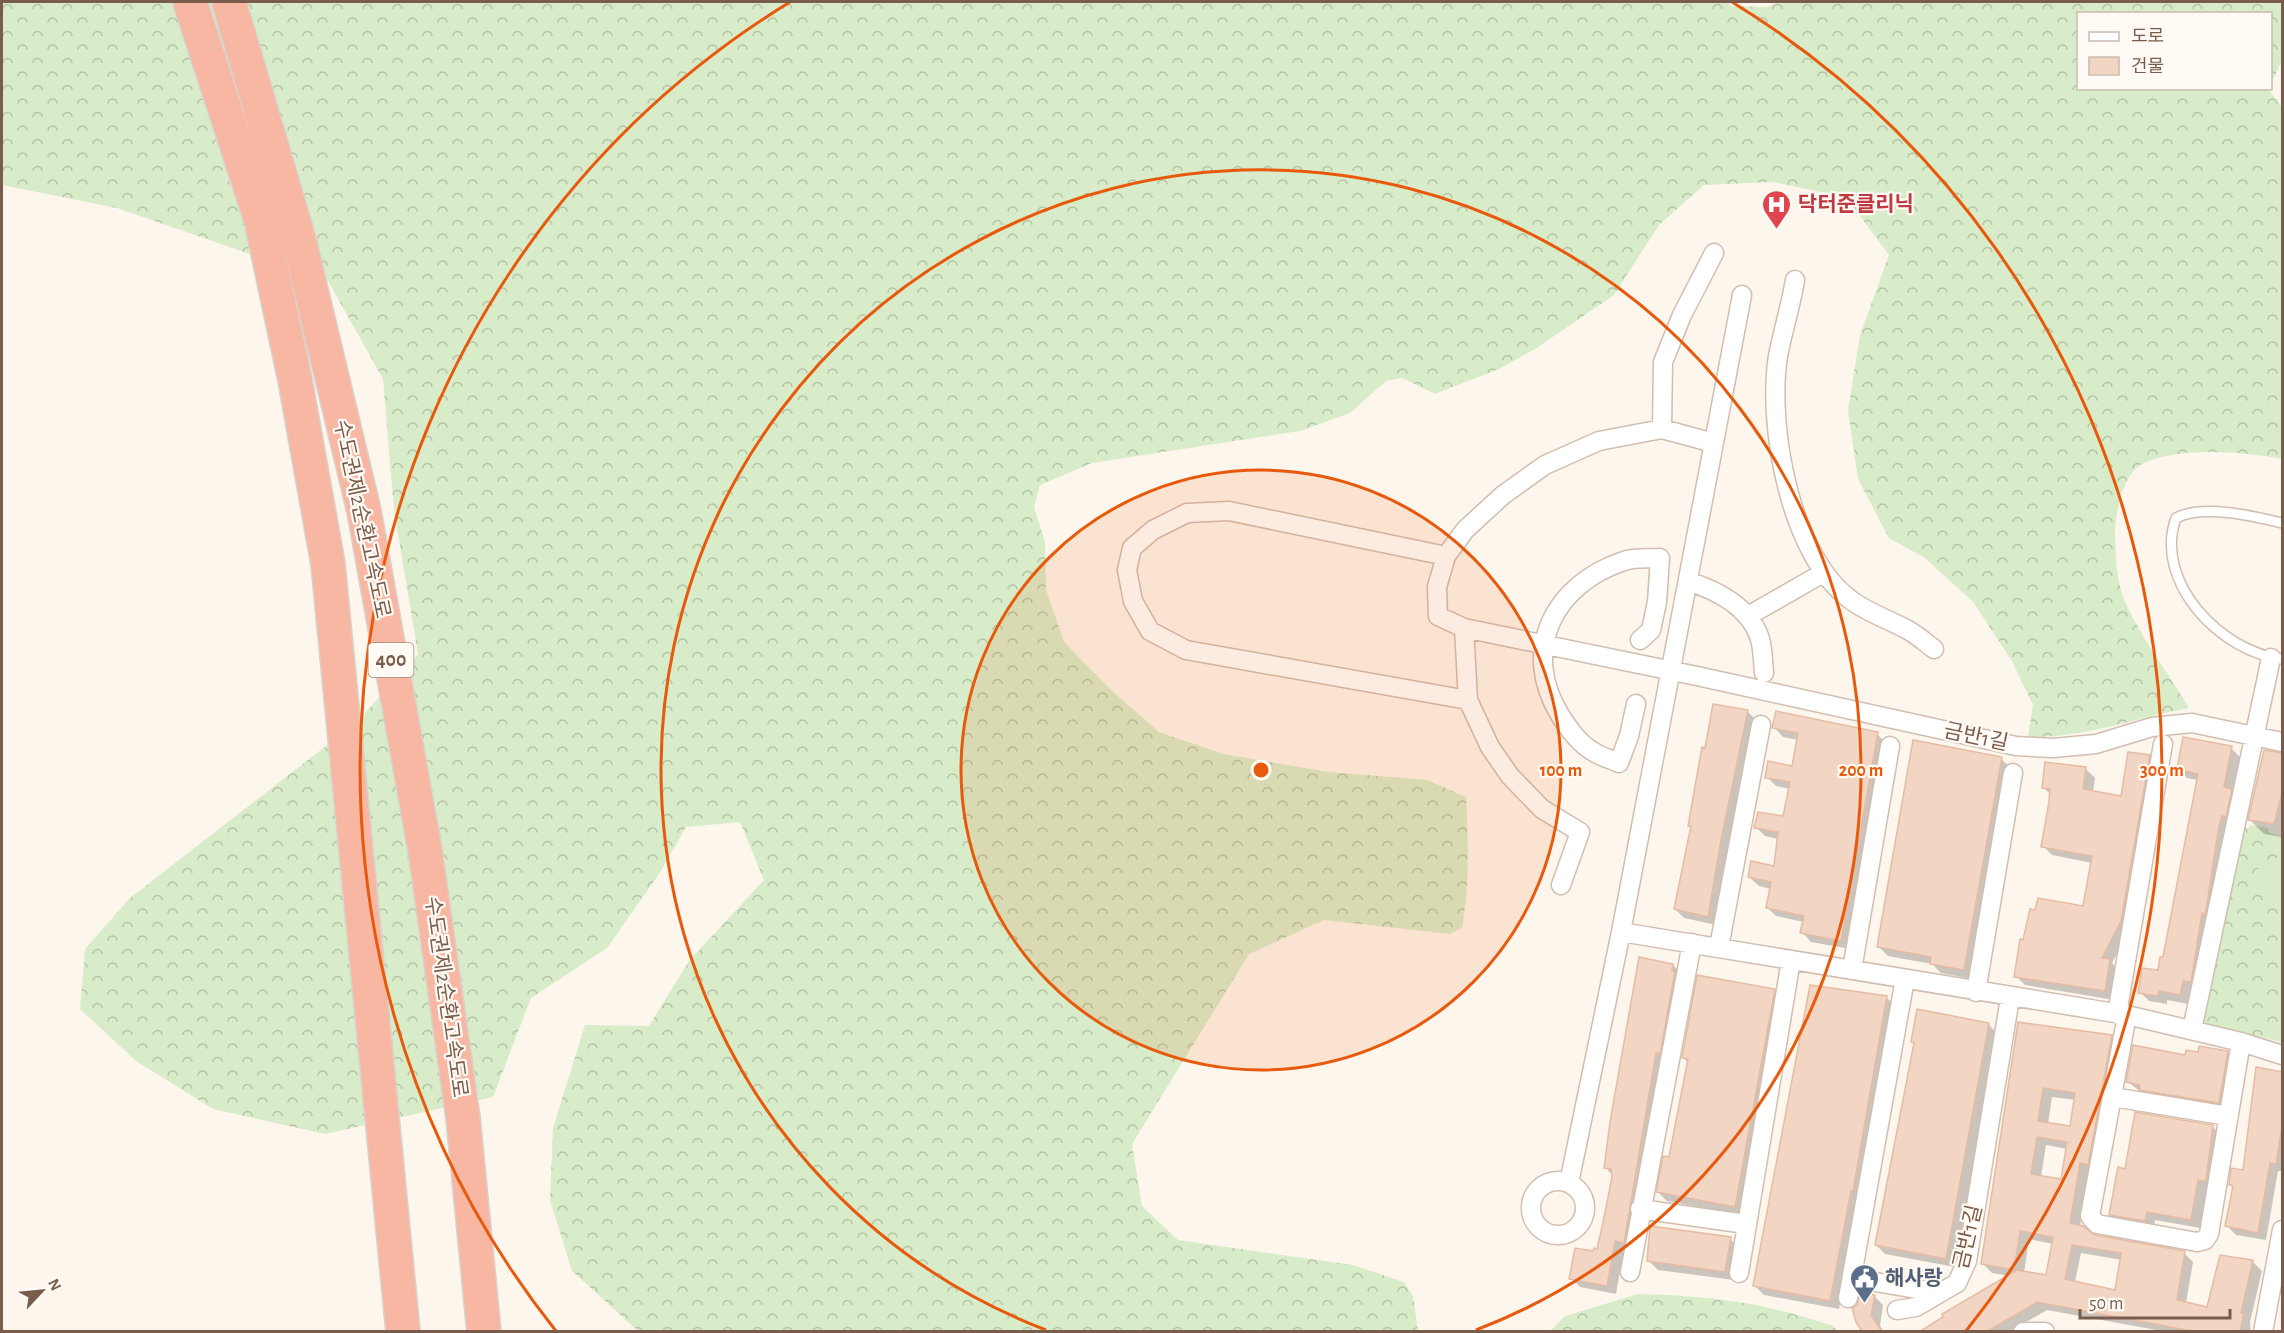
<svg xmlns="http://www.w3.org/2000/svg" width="2284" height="1333" viewBox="0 0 2284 1333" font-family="'Alegreya Sans','Noto Sans KR',sans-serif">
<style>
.forest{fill:url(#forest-crowns)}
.pitch{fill:#d8ecc9}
.shadow{fill:#0003;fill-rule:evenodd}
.building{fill:#f3d5c3;stroke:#e6bba3;stroke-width:1.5;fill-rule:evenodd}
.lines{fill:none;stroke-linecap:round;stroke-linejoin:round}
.lane-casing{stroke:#d1beb0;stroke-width:12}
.street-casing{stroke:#d1beb0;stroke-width:21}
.highway-casing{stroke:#dad1cd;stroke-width:36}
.lane{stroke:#fff;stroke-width:9}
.street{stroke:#fff;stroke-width:18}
.highway{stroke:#f7b7a3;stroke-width:33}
.ring{fill:none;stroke:#e8590c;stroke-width:3}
.labels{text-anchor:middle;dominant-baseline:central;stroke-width:4.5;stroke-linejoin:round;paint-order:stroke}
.shield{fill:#fffaf3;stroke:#a28b7f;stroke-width:1.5}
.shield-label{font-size:20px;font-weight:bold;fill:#7a5c4d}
.health-label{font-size:21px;font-weight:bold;fill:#be3a42;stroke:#fffaf3;text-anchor:start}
.street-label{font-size:21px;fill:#7a5c4d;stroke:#fffaf3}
.service-label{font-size:21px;font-weight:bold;fill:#4e5e75;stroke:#fffaf3;text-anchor:start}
.centre{fill:#e8590c;stroke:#fffaf3;stroke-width:3}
.ring-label{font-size:18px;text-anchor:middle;font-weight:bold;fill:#e8590c;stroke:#fffaf3;stroke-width:4.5;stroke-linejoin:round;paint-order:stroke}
</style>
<defs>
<pattern id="forest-crowns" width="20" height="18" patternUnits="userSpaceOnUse" patternTransform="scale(1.5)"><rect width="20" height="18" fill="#d8ecc9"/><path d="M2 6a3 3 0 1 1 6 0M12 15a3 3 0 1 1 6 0" fill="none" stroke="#b4c2a5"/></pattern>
</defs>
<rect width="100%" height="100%" fill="#fdf6ec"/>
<path class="forest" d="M2,2H1728L1731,6L1768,7L1778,2H2282V60L2271,84L2270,14H2078V88L2268,89L2282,107V459C2244,452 2178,446 2142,464C2122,475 2115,514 2115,535C2116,560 2116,583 2127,606C2144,642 2169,674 2189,708C2133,718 2087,738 2028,737L2033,705L2012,661L1973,602L1925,558L1889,538L1858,479L1848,411L1860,335L1889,255L1846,197L1772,182L1704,185L1659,225L1614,295L1535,349L1499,369L1435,394L1402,378L1386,381L1350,413L1300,431L1092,463L1040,485L1034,507L1045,542L1046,590L1064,642L1112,691L1159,732L1223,754L1329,772L1427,780L1466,797C1468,841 1470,884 1462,928L1450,934L1324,920L1249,954L1132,1144L1142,1206L1178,1240L1353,1265L1404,1282L1413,1296L1418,1331H638L572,1271L550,1200L553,1128L585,1025L649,1026L689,961L764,880L740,822L686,827L659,874L607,948L531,998L493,1097L325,1134L213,1109L136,1061L80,1009L85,949L130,898L357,722L418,654L394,510L383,379L328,281L117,208L2,185Z
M2251,825L2268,828V832L2282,836V1042L2203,1024L2239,826L2248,828Z
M1638,1294C1712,1296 1762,1302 1833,1326L1838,1331H1550L1565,1316Z"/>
<path class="pitch" d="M2274,858H2282V891L2249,883L2259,867Z"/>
<path class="shadow" d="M1747,711L1756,720L1717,925L1684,918L1675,909L1706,750Z
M1774,727L1877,734L1886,743L1850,949L1811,942L1802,932L1804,922L1776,916L1767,907L1771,889L1759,886L1749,877L1775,868L1778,839L1765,836L1756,827L1785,818L1790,789L1776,786L1767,777L1793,767L1799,740L1783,737Z
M2231,748L2240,757L2233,792L2240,799L2189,1004L2167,1000V1004L2149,1001L2140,992L2159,972L2164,959L2198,780L2187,778L2178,769Z
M2282,754V837L2264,834L2250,820Z
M2149,757L2158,766L2130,931L2112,963L2119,970L2114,1000L2025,985L2016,976L2084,908L2092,863L2052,855L2043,846L2051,795L2043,787L2086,769L2095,778L2093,792L2122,798Z
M2001,759L2011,768L1973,979L1941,973L1932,964L1888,956L1879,947Z
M1673,965L1682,974L1633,1251L1624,1249L1616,1294L1580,1287L1571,1278L1599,1250L1613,1176L1605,1167Z
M1774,990L1783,999L1744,1215L1667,1201L1658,1192L1670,1159L1689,1063L1683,1058Z
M1886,997L1895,1006L1839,1309L1764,1295L1755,1286Z
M2019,1023L2111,1036L2120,1045L2097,1173L2089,1172L2080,1226L2094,1236L2184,1253L2193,1262L2186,1303L2209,1308L2252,1261L2262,1271L2250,1322L2251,1332H2167L2047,1310L2009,1332H1920L2010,1276L1992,1273L1983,1264ZM2052,1097L2076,1100L2072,1128L2048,1124ZM2046,1145L2067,1149L2062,1181L2041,1177ZM2029,1239L2053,1244L2047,1277L2024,1273ZM2081,1253L2122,1260L2116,1292L2075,1282Z
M1989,1025L1998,1034L1955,1267L1885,1254L1876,1245L1915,1044L1913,1042Z
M2227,1052L2237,1061L2228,1112L2150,1099L2128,1082L2186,1056Z
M2282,1074V1171H2278L2266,1240L2236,1235L2227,1226L2234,1188L2230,1184L2244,1171Z
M2212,1126L2221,1135L2215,1189L2207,1188L2200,1228L2155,1220L2154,1230L2119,1223L2110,1214L2126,1171Z
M1730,1239L1739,1248L1734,1280L1658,1270L1648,1260Z
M1874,1296L1883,1305L1880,1326L1884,1332H1864Z"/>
<path class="building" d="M1713,704L1748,710L1721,840L1708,917L1674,909L1691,826H1688L1702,747L1705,748Z
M1776,711L1878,732L1841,941L1800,933L1804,916L1766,908L1771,882L1748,877L1751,861L1774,866L1778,832L1754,828L1758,812L1783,816L1790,782L1765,778L1768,761L1792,766L1798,733L1772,728Z
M2183,737L2232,746L2224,787L2232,789L2226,817L2222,816L2219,826L2206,910L2205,914L2202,913L2191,982L2183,981L2180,995L2159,991L2158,996L2138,993L2142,968L2158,970L2160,957H2163L2198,774L2177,769Z
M1913,740L2002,757L1964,970L1930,964L1931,957L1877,947Z
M2264,750L2283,753V789L2274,824L2248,820Z
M2128,752L2150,755L2121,921L2102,958L2110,959L2105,991L2014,977L2020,939L2023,940L2030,909L2035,910L2038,898L2083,906L2092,856L2041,847L2049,802L2050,789L2042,788L2045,762L2086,767L2083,789L2121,796Z
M1639,957L1673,964L1672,971H1675L1660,1054L1656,1053L1624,1243L1615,1241L1607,1286L1569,1279L1575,1248L1593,1251L1594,1248L1597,1249L1603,1223L1612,1177L1611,1169L1604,1168L1610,1122Z
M1697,975L1775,989L1735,1207L1656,1192L1663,1156L1669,1157L1688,1059L1682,1058Z
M1810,985L1887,996L1853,1191H1851L1830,1301L1753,1286Z
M1917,1009L1989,1023L1946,1259L1875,1245L1914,1043L1911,1042Z
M2018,1022L2112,1035L2088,1165L2080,1163L2070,1223L2083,1226L2095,1235L2185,1251L2177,1300L2207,1307L2220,1255L2253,1260L2241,1313H2244L2240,1332H2197L2037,1302L1986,1332H1919L1943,1317L1942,1314L2017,1270L2046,1275L2053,1237L2020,1231L2014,1270L1981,1264ZM2043,1088L2075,1093L2070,1126L2038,1121ZM2037,1137L2067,1142L2061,1179L2031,1174ZM2072,1245L2121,1253L2115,1290L2065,1279Z
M2133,1045L2185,1055L2186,1050L2198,1052L2199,1046L2228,1051L2219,1103L2139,1090L2140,1085L2126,1082Z
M2256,1067L2283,1072V1120L2276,1164L2270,1163L2258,1233L2225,1226L2233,1186L2229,1185L2231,1168L2243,1170Z
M2135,1112L2213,1125L2206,1181L2198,1180L2191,1220L2147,1212L2145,1221L2109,1215L2118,1167L2125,1169Z
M1650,1226L1731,1237L1725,1272L1647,1261Z
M1860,1292L1875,1295L1871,1315L1882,1332H1862L1856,1322L1852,1308L1857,1305Z"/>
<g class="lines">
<defs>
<path id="lane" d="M2282,523C2253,516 2203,504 2176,518C2153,582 2221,652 2282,659"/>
<path id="street" d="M1795,280C1791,305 1783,330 1778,356C1767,426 1790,556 1851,600C1868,613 1890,620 1908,630C1917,635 1925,642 1934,649
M1662,429L1663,362L1682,315L1714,253
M1714,443L1662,429L1599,441L1545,465L1503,495L1465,530L1446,556L1437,587L1438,616L1464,628L1697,676L2016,746L2053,748L2096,744L2152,727L2192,723L2282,742
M1446,556L1229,511L1187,513L1153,530L1132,548L1127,570L1133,601L1150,631L1186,650L1468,700
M1688,581C1718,591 1750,607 1760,639C1763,649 1763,662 1764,673
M1748,616L1823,573
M1464,628L1468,700L1490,747L1510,776L1542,809L1580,832L1561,885
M1636,704L1629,736L1619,763C1611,759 1601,757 1594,752C1579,744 1569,729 1560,715C1520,650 1554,584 1624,561C1635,557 1649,559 1660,558L1657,602L1651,630L1640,640
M1621,932L2127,1015L2241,1042L2282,1055
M1719,947L1761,725
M1852,970L1890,746
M1976,992L2013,773
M2117,1014L2163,744
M2127,1015L2090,1216L2097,1224L2197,1242L2205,1240L2209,1234L2241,1042
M2192,1030L2271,658
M2113,1097L2228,1116
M1531 1208a27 27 0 1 1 54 0a27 27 0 1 1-54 0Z
M1569,1183L1621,932L1742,295
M1640,1209L1746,1224
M1630,1272L1692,943
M1739,1273L1791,960
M1852,1278L1940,1293
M1848,1298L1905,979
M1897,1310L1916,1307L1957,1283L1967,1261L2010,998
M2023,1332H2045
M2263,1332L2282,1230"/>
<path id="highway" d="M190,2L261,220L295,380L328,564L403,1332
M229,2L298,236L364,511L425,850L463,1118L484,1332"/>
</defs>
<use href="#lane" class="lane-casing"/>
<use href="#street" class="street-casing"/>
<use href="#highway" class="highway-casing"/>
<use href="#lane" class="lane"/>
<use href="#street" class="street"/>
<use href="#highway" class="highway"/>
</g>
<circle cx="1261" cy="770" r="300" fill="#e8590c" fill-opacity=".12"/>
<g class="ring">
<circle cx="1261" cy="770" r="300"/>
<path d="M1046 1330A600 600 0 1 1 1476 1330"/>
<path d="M556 1331A901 901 0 0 1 790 2M1732 2A901 901 0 0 1 1966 1331"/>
</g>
<defs>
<symbol id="hospital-pin" viewBox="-11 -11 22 30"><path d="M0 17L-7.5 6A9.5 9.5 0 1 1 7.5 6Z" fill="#e0444e" stroke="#fffaf3"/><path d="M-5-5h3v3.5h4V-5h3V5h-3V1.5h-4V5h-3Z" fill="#fff"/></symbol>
<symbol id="civic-pin" viewBox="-11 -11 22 30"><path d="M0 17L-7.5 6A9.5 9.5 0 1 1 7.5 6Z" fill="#5c6f8a" stroke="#fffaf3"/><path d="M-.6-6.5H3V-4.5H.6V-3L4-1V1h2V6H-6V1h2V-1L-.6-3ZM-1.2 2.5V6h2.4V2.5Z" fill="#fff"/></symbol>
</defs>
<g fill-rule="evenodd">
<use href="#hospital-pin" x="1760" y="188" width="33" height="45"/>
<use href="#civic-pin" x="1848" y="1262" width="33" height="45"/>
</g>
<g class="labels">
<rect class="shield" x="368.5" y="643" width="45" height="34" rx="4.5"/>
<g class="shield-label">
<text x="391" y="660">400</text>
</g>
<g class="health-label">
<text x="1798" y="204">닥터준클리닉</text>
</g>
<g class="street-label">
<text transform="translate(362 519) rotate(78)">수도권제2순환고속도로</text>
<text transform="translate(1976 737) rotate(12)">금반1길</text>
<text transform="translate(446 997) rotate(82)">수도권제2순환고속도로</text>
<text transform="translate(1968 1237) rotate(-77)">금반1길</text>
</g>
<g class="service-label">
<text x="1885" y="1278">해사랑</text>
</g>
</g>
<circle cx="1261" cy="770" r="9" class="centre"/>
<g class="ring-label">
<text x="1561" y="776">100 m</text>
<text x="1861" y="776">200 m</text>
<text x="2162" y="776">300 m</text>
</g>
<rect width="2284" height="1333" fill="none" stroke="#7a5c4d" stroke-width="6"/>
<rect x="2077" y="12" width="195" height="78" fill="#fffaf3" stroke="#cabbb1" stroke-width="1.5"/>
<rect x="2089" y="32" width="30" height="9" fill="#ffffff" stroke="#cabbb1" stroke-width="1.5"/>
<text x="2131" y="42" font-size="18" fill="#7a5c4d">도로</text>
<rect x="2089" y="57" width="30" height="18" fill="#f3d5c3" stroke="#cabbb1" stroke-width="1.5"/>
<text x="2131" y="72" font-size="18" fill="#7a5c4d">건물</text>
<g transform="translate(42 1291) rotate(64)" stroke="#fffaf3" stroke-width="4.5" paint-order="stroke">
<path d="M0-4.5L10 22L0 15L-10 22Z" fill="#7a5c4d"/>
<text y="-9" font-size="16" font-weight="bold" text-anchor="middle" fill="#7a5c4d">N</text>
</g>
<path d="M2080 1309v9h150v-9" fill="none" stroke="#7a5c4d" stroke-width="3"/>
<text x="2089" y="1309" font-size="18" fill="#7a5c4d" stroke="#fffaf3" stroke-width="4.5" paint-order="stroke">50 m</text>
</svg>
